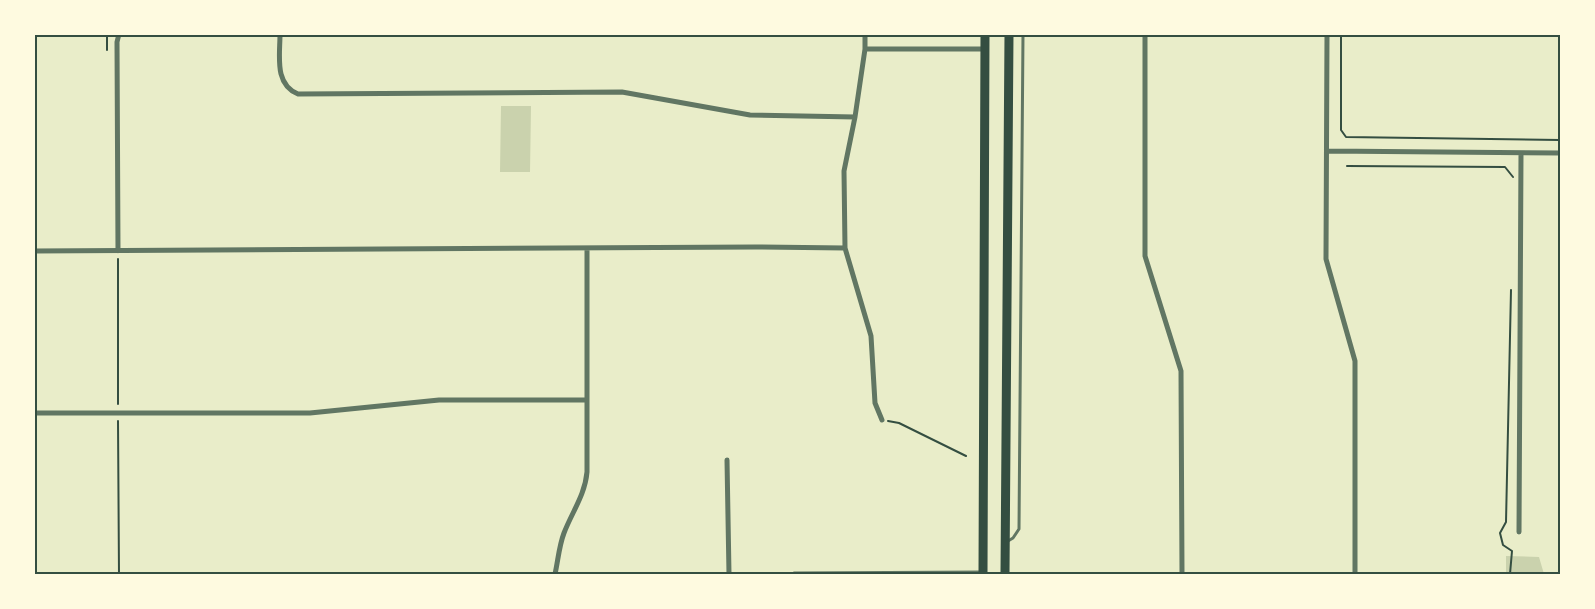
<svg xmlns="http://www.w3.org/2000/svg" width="1595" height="609" viewBox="0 0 1595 609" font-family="'Archivo Narrow',sans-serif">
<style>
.green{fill:#cad2ad}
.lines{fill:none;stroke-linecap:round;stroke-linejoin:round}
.path{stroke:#344e41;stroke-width:2}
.service{stroke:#617663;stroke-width:3}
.minor{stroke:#617663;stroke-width:5}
.trunk{stroke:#344e41;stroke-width:9}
.neatline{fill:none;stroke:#344e41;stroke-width:2}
</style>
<rect width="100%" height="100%" fill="#e9edc9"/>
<path class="green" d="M501,106H531L530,172H500Z
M1506,556L1539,557L1544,574H1506Z"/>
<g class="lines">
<path class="path" d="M107,34V50
M1341,34V130L1346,137L1560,140
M1347,166L1505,167L1513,177
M118,259V404
M118,421L119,574
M888,421L899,423L966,456
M1510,574L1512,551L1503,545L1500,533L1506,522L1511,290"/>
<path class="service" d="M1008,541L1013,538L1019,529L1023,34"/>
<path class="minor" d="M280,34C280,56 274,84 298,94L622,92L750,115L855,117
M865,34V49L855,117L844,171L845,248L871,336L875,403L882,420
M1145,34V256L1181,371L1182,574
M1327,34L1326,259L1355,361V574
M865,49H985
M1328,151L1560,153
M34,251L755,247L845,248
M118,251L117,42L119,34
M34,413H310L439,400H586
M727,460L729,574
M1519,532L1521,153
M555,574C558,561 559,546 564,533C572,512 585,495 587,472V249
M794,574L983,573"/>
<path class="trunk" d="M983,574L985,34
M1005,574L1009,34"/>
</g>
<rect width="1595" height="609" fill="none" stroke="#fefae0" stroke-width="72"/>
<rect x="36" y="36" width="1523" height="537" class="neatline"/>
</svg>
